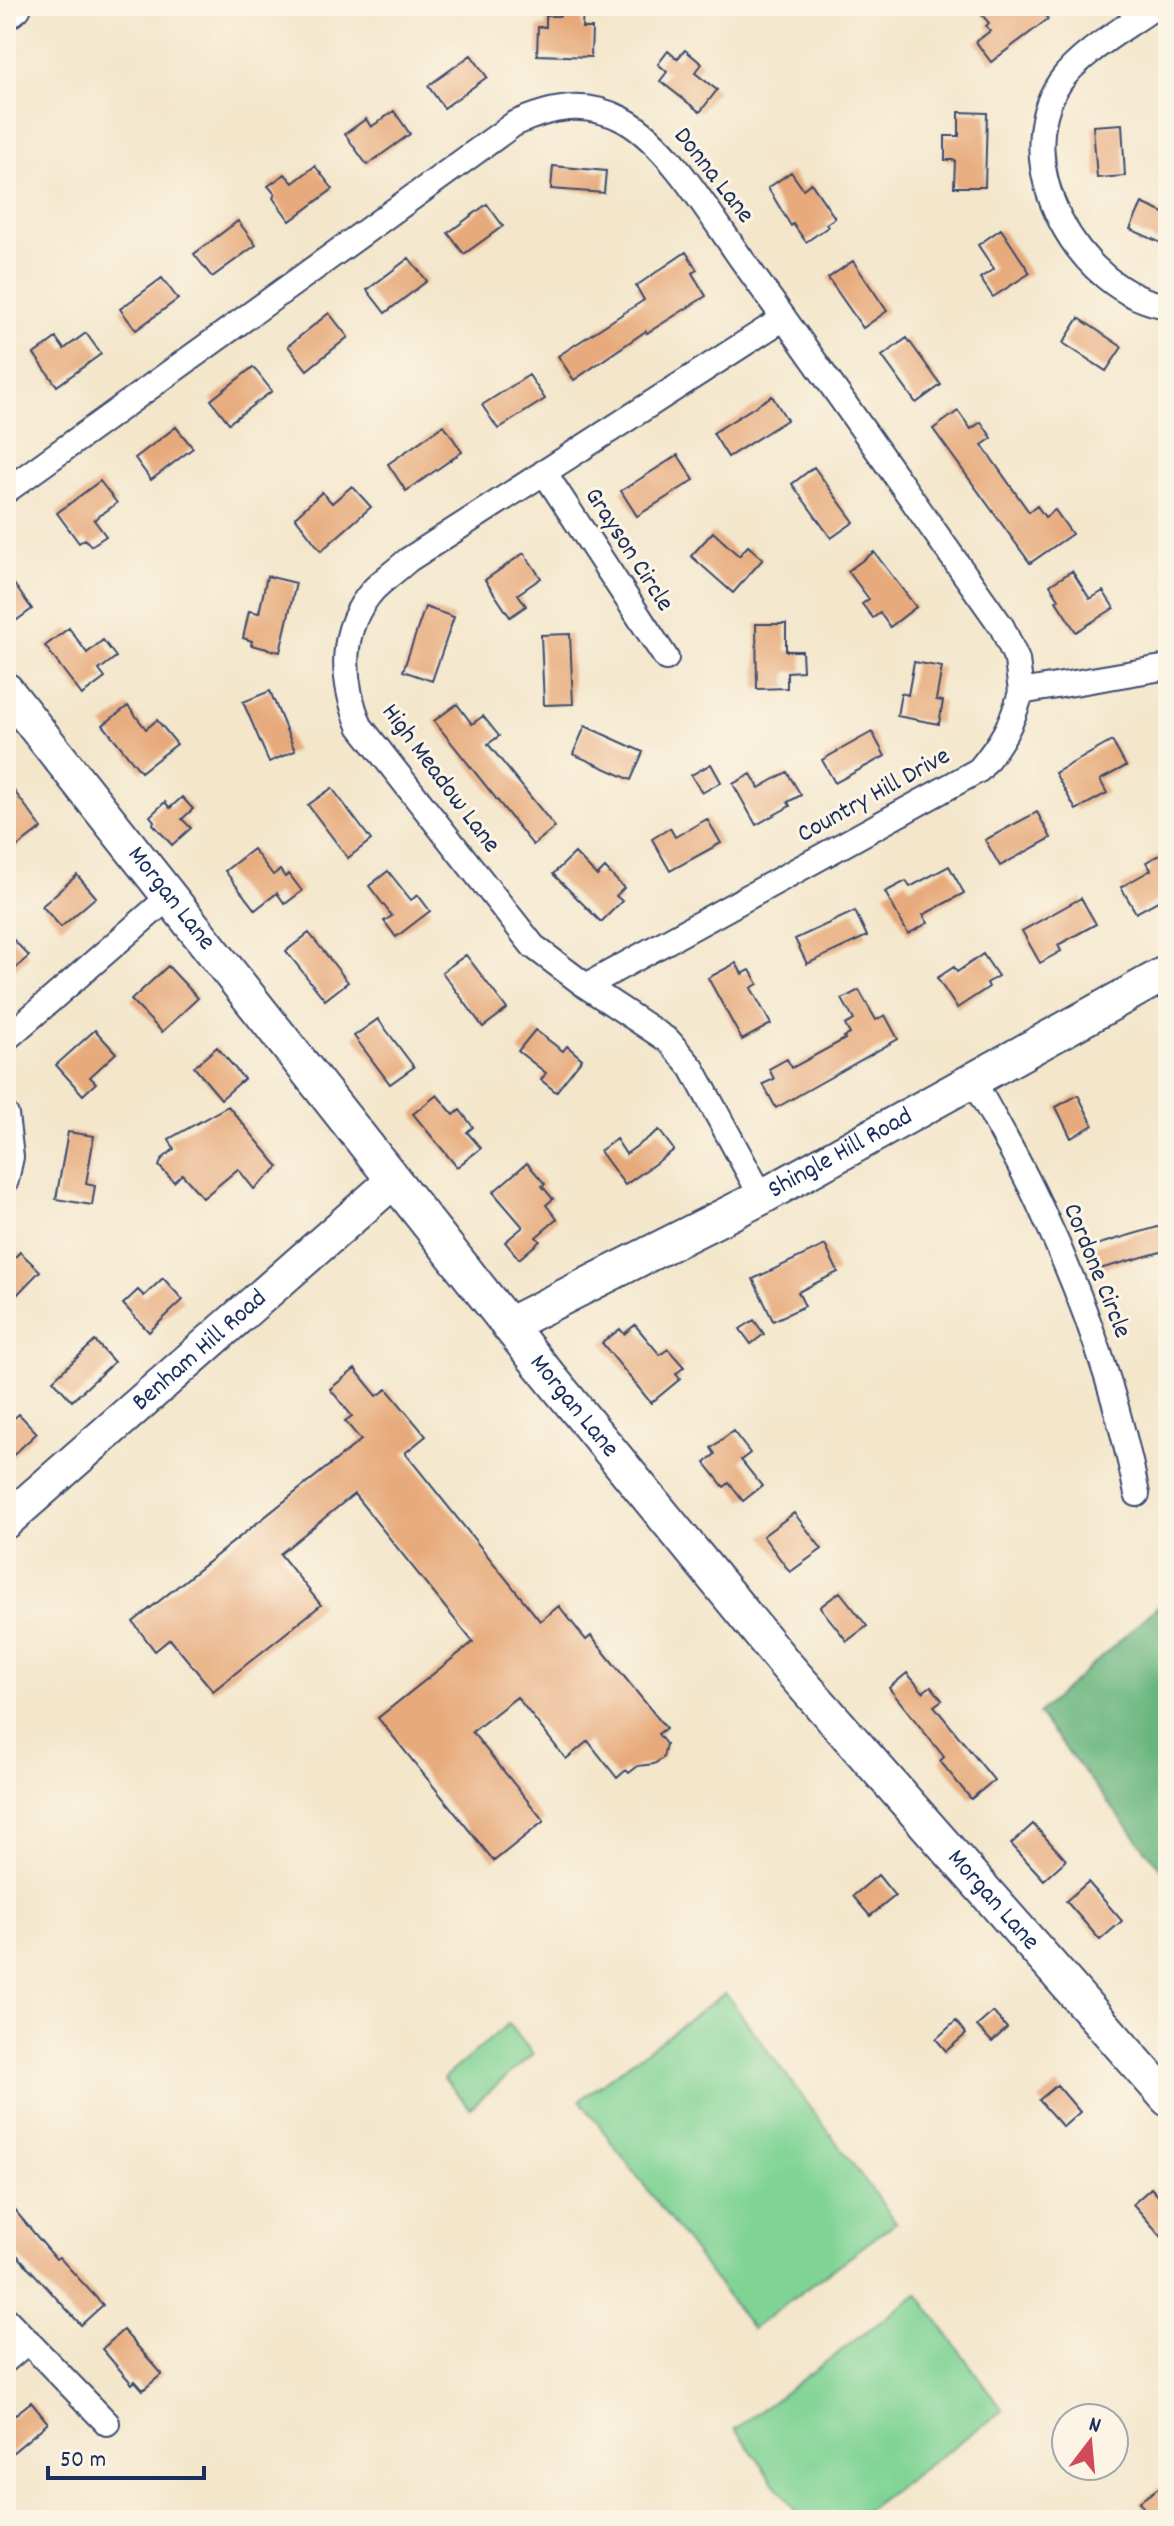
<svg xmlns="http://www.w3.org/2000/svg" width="1174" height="2526" viewBox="0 0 1174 2526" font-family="Dekko,sans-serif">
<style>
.green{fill:#80d395;stroke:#4e817a;stroke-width:2}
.forest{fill:#68b57e;stroke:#42726e;stroke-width:2}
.building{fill:#e7aa7c}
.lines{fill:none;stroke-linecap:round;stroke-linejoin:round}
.street-casing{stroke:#3b4a6e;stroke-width:28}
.secondary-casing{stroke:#3b4a6e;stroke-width:38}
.street{stroke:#fff;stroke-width:24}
.secondary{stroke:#fff;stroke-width:34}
.labels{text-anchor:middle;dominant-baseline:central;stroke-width:6;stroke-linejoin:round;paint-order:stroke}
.street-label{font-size:26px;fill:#1b2f5e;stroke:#fcf5e5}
</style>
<rect width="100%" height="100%" fill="#fcf5e5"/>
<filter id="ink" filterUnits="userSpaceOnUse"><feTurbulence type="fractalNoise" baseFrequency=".0125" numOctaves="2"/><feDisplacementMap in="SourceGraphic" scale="16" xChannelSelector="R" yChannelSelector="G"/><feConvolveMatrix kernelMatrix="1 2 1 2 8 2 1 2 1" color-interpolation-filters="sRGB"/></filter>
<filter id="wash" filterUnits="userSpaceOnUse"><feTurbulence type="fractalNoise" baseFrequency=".006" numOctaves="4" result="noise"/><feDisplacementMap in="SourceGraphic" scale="32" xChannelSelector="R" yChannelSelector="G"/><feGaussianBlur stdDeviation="1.8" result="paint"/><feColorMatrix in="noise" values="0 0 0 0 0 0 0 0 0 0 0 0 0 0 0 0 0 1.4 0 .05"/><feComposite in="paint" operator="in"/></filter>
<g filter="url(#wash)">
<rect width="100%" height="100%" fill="#f3e6cb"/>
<path class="green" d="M725,1993L896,2222L752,2329L580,2100Z
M508,2024L533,2054L470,2108L444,2078Z
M918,2294L1003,2410L853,2520H802L735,2429Z"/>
<path class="forest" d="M1168,1597V1878L1038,1714Z"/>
<g id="blocks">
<path class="building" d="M560,6H583L582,28H592L591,57L537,55L538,27H546V16H560Z
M994,6H1038L1048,19L991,62L976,42L990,31L986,26L989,23L982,15Z
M685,50L702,64L695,73L717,90L700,112L660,81L667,72L658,64L668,51L677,59Z
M471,55L487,77L444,108L428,86Z
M394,111L410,134L367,165L345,134L366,119L371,127Z
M959,112L987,113L985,187H954L955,160H945V136H959Z
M1122,124L1125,176L1097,178L1093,126Z
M315,166L333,189L290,221L273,198L275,194L268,186L285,174L293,183Z
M553,166L606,171L604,193L551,189Z
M791,172L803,189L811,183L835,218L826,224L828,227L806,242L793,224L791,226L768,188Z
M1142,203L1168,215V246L1130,229Z
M487,204L503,226L464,254L448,233Z
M238,221L256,245L212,277L194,254Z
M1001,229L1030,273L993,297L980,278L994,269L978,245Z
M686,252L697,270L692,273L706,296L647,333L646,331L574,380L558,356L644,300L636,286Z
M409,258L427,281L385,313L367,290Z
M853,261L887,311L863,328L828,278Z
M162,278L178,299L136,330L120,309Z
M329,313L348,337L307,370L288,346Z
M1079,318L1122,347L1106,371L1063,343Z
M86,333L101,354L57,386L34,354L56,338L64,349Z
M907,338L941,385L916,403L882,356Z
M253,367L272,391L229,423L211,400Z
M529,375L545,399L498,429L482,405Z
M772,396L787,420L728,457L713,433Z
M958,411L971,429L981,422L992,438L982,445L1029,512L1037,506L1045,517L1055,510L1072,534L1030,563L933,429Z
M444,425L462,452L406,491L388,464Z
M176,427L193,448L151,480L135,458Z
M678,455L694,480L637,516L621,491Z
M814,467L854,522L831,538L792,484Z
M100,481L117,503L94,520L106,536L91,546L85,539L79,543L57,513Z
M352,486L371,507L321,551L295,517L322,492L332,503Z
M713,532L739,556L748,546L763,559L733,593L691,556Z
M874,552L916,607L890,627L880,613L873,618L862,604L869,599L848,571Z
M524,553L541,578L518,594L526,606L510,617L485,580Z
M1072,571L1090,599L1103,591L1114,608L1076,632L1056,601L1059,599L1050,585Z
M6,573L32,609L6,628Z
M267,576L296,583L280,652L251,645L252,641L243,638L249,611L259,613Z
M425,607L454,617L432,681L403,671Z
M756,624H786V651H802L803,671L787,672V688L757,689Z
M69,628L87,653L103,640L116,657L99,670L105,678L82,695L45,646Z
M570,634L573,704L544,705L541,635Z
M914,662L942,667L936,700L943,701L939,724L897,716L901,693L908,695Z
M270,691L295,751L269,762L243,702Z
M457,704L472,724L483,716L499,736L488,744L555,827L533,845L434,721Z
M128,706L146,729L157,720L177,744L141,772L103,725Z
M585,726L643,752L631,780L573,754Z
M872,732L885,756L835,783L822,760Z
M1112,741L1126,766L1100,780L1107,793L1076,810L1055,773Z
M711,764L721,782L702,793L691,775Z
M787,772L801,795L788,802L790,806L756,825L733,784L751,774L759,788Z
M6,780L42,828L6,855Z
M332,788L371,840L348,858L308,805Z
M182,797L193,809L182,819L191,828L172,845L153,824L154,821L150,816L165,802L170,808Z
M1037,812L1051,838L1000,866L985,840Z
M707,819L721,843L670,871L652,839L670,828L675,837Z
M253,849L273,875L280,870L285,877L289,874L302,891L285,904L277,893L255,910L225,871Z
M1168,850V902L1165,897L1136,913L1121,887L1151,870L1146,862Z
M575,853L597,876L605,868L624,888L616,896L622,901L601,922L553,874Z
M949,866L964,893L923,915L928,923L908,934L885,892L906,881L910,887Z
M388,871L411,900L418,895L430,911L396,937L384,921L392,916L369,886Z
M77,875L96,897L61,927L42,906Z
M1081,898L1096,924L1058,945L1061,951L1040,963L1022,931Z
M855,911L867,936L807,964L795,939Z
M6,932L29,956L14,970L6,961Z
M309,933L348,982L325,1000L286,951Z
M983,954L998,976L987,983L989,987L957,1008L937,978L954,967L957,972Z
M466,955L507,1009L483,1027L442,972Z
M736,963L742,974L750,970L758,984L751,988L771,1024L742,1040L708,978Z
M168,966L198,998L162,1032L131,1000Z
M859,990L876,1020L885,1015L898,1039L776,1108L763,1084L774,1079L769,1069L787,1059L792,1068L845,1039L844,1037L850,1034L845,1025L854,1020L842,999Z
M378,1019L414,1067L390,1084L354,1036Z
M95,1030L116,1053L90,1077L96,1083L83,1095L56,1065Z
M535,1030L563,1051L567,1046L582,1059L556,1092L541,1080L546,1073L518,1051Z
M217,1047L244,1079L221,1099L194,1067Z
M437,1095L454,1115L460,1110L473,1127L467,1132L481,1148L457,1167L413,1114Z
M1078,1095L1093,1125L1071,1138L1056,1107Z
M228,1106L279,1167L254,1189L238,1169L203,1198L182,1174L174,1182L159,1166L162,1159L174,1149L169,1139Z
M659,1130L674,1150L625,1185L600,1151L616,1139L626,1154Z
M68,1132L94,1136L86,1184L95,1186L92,1205L56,1199Z
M527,1163L545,1184L542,1186L553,1199L546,1205L557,1219L536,1237L540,1241L519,1259L505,1242L523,1227L493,1192Z
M1168,1224V1250L1096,1270L1089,1247Z
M825,1245L838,1272L798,1292L805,1306L773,1321L753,1279Z
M20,1252L40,1271L6,1306V1267Z
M163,1278L183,1300L149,1332L123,1304L138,1290L144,1296Z
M754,1320L764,1334L751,1344L740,1329Z
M635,1325L660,1355L668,1349L684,1367L676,1374L680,1379L651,1403L602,1343L620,1329L624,1334Z
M95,1341L114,1362L72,1401L53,1380Z
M355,1369L377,1396L387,1389L426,1436L405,1453L540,1621L559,1606L586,1640L591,1636L666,1728L658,1734L666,1744L663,1758L654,1764L638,1766L629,1773L626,1770L617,1778L588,1741L566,1759L517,1697L472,1732L544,1821L494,1861L378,1718L473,1642L354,1494L280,1554L321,1605L213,1691L170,1639L155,1651L133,1622L361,1440L345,1421L352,1416L330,1389Z
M19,1414L37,1433L6,1462V1425Z
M733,1431L750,1453L741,1460L762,1486L743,1501L729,1483L724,1487L705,1463L715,1454L711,1448Z
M794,1513L822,1549L790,1572L763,1536Z
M840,1592L867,1626L847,1641L820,1607Z
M907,1673L923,1692L931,1686L942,1700L934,1706L994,1780L971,1799L940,1761L944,1757L889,1688Z
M1033,1824L1066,1860L1044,1880L1011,1844Z
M878,1875L895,1896L870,1916L853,1896Z
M1088,1882L1122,1921L1100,1940L1066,1901Z
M993,2012L1007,2028L992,2042L977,2026Z
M956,2021L966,2034L946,2051L936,2039Z
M1057,2085L1080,2112L1063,2127L1039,2100Z
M1151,2188L1160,2198L1168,2192V2244L1133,2204Z
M6,2200L56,2259L59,2257L103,2305L81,2325L6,2243Z
M123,2330L162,2374L143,2390L135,2381L132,2384L102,2349Z
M31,2402L48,2423L6,2458V2422Z
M1168,2481V2520H1153L1139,2502Z"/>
</g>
</g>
<g filter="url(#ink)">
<use href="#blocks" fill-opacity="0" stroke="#3b4a6e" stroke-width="2"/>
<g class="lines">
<defs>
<path id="street" d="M1156,6C1127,27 1080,53 1060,82C1006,161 1078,294 1168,306
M544,472L666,658
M6,491L514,124C551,107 586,100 624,120C671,146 713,220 745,264C832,384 916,506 1002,627L1017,660L1021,692
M586,986L979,770C1001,743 1012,725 1021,692L1168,667
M6,1039L169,897
M973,1080C995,1121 1020,1162 1039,1204C1083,1297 1117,1394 1137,1494
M6,1115L11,1157L6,1180
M762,1197L692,1068L669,1041L586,986L533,946L360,726C341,680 338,629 374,589C384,579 397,570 408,560L784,318
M6,2319L107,2423
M6,2360L28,2341"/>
<g id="secondary">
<path d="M6,12L14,6"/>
<path id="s1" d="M6,690L540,1365L784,1663L1168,2099"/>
<path id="s2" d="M508,1325L762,1197L1168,972"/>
<path id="s3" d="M6,1521L393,1181"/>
</g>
</defs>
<use href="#street" class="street-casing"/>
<use href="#secondary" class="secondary-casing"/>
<use href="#street" class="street"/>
<use href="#secondary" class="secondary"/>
</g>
</g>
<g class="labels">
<g class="street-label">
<text transform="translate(713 176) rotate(52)">Donna Lane</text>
<text transform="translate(628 550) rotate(57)">Grayson Circle</text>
<text transform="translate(440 779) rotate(53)">High Meadow Lane</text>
<text transform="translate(874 796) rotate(-29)">Country Hill Drive</text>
<text stroke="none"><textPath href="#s1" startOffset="266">Morgan Lane</textPath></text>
<text stroke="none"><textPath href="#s2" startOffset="374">Shingle Hill Road</textPath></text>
<text transform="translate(1096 1271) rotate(68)">Cordone Circle</text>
<text stroke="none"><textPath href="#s3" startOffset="258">Benham Hill Road</textPath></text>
<text stroke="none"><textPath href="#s1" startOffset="914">Morgan Lane</textPath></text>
<text stroke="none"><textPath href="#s1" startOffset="1562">Morgan Lane</textPath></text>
</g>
</g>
<rect width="1174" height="2526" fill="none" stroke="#fcf5e5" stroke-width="32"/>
<g transform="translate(1090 2442) rotate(16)"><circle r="38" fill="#fcf5e5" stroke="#a2a6af" stroke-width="2"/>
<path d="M0-6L14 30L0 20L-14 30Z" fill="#d1495b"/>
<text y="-12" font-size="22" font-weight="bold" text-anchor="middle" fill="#1b2f5e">N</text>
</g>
<path d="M48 2466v12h156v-12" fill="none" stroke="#1b2f5e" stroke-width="4"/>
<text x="60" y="2466" font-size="24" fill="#1b2f5e" stroke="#fcf5e5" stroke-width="6" paint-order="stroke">50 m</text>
</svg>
